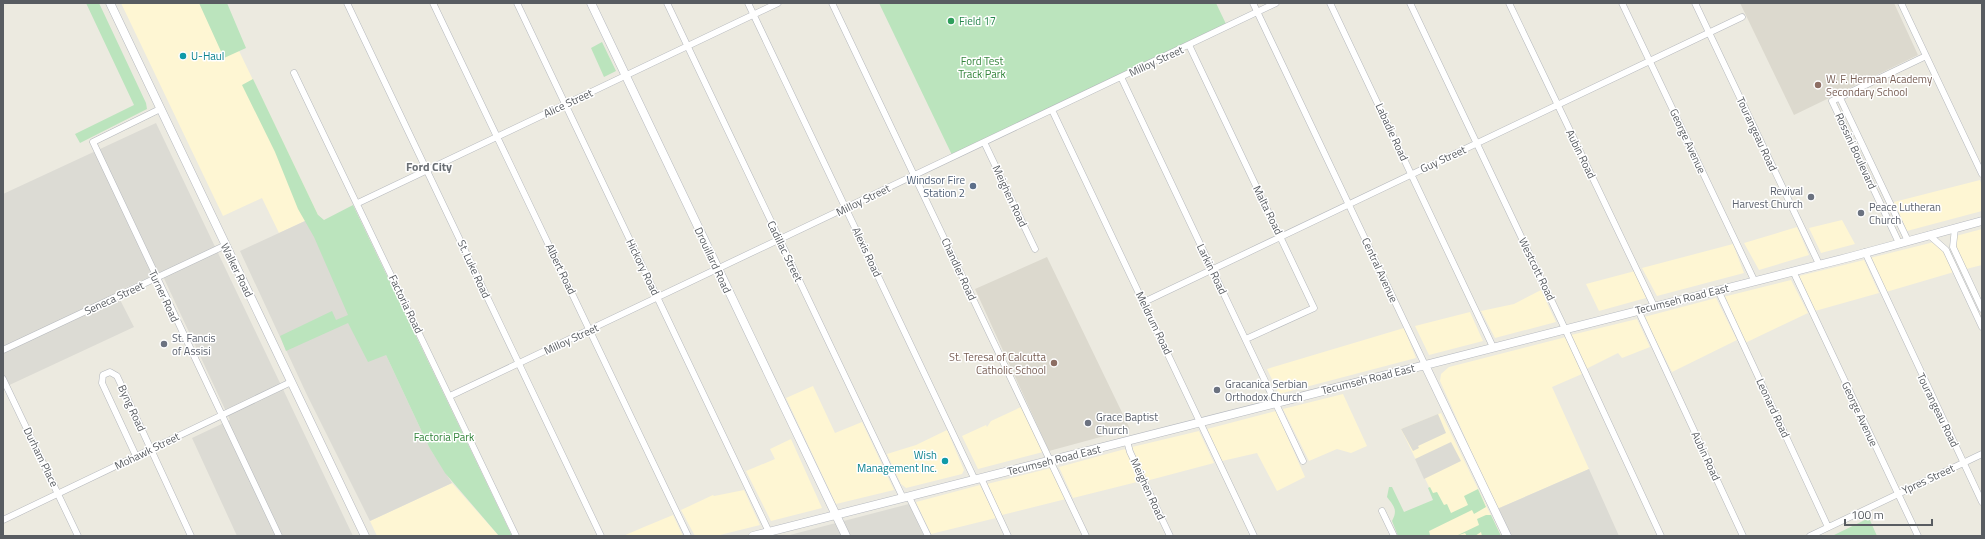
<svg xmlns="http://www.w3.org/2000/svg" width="1985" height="539" viewBox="0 0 1985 539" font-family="'Titillium Web',sans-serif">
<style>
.commercial{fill:#fef6d3}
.industrial{fill:#dcdbd4}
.education{fill:#dcd9ce}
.green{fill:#bbe4bd}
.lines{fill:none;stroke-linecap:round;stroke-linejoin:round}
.street-casing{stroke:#b5b8bd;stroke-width:7}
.secondary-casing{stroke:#b6b9bf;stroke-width:9}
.street{stroke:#fff;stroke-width:6}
.secondary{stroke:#fff;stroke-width:8}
.leisure-dot{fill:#2e9e5b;stroke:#fff;stroke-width:1.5}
.culture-dot{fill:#0f9aa8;stroke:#fff;stroke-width:1.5}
.education-dot{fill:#8d6e63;stroke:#fff;stroke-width:1.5}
.service-dot{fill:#5c6f8a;stroke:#fff;stroke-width:1.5}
.worship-dot{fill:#6b7280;stroke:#fff;stroke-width:1.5}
.labels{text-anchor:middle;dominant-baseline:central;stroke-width:3;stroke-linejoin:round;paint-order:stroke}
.leisure-label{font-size:11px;fill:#27864d;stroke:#fff;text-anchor:start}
.culture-label{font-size:11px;fill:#0d838f;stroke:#fff;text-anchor:start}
.park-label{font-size:11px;fill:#34853c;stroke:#fff}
.street-label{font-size:11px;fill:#585c61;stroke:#fff}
.education-label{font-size:11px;fill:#785e54;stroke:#fff;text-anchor:start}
.service-label{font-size:11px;fill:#4e5e75;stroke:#fff;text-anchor:end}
.worship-label{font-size:11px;fill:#5b616d;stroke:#fff;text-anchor:start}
.neighbourhood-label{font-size:12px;font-weight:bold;fill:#696e73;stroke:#fff}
</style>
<rect width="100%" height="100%" fill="#eceae0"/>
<path class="commercial" d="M121,3H216L318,215L279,233L262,198L223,216Z
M1980,180L1982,186V211L1907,231L1894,202Z
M1842,220L1855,244L1821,253L1809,228Z
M1797,227L1809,255L1759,270L1744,243Z
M1982,229V265L1966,269L1952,237Z
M1934,242L1943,250L1954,272L1886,292L1870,258Z
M1733,244L1744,273L1657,296L1642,268Z
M1864,260L1879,293L1815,311L1799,276Z
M1635,271L1646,298L1599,311L1586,284Z
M1791,280L1808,313L1745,343L1723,297Z
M1541,290L1556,322L1495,338L1481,311L1514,304Z
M1716,298L1737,340L1672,372L1644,317Z
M1470,312L1483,341L1429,355L1415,326Z
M1637,319L1650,347L1622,358L1618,353L1586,369L1571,335Z
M1404,328L1416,358L1279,394L1267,369Z
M1566,337L1582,374L1552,387L1589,469L1497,509L1440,381L1441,374L1449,367Z
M813,386L835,433L862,422L894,490L836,504L786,398Z
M1343,394L1367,446L1351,453L1337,449L1309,461L1283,409Z
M1021,407L1043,452L978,469L962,436L986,425L987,427L991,421Z
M1276,411L1305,477L1277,491L1257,453L1222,461L1207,429Z
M1441,413L1501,536H1420L1446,522L1401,429Z
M947,430L964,470L962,474L906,488L901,484L887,454L916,445Z
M1199,431L1214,463L1146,481L1132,447Z
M791,439L822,508L771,521L746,471L775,459L770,449Z
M1125,449L1141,481L1073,498L1059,467Z
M1051,468L1066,499L1002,515L987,484Z
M452,483L499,536H377L370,521Z
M980,485L996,518L931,534L916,502Z
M744,490L760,525L716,536H695L681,510L713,495L714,496Z
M673,515L683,536H623L644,527Z"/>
<path class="industrial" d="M156,123L353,536H237L192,438L230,420L161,272L116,292L134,327L3,388V194Z
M318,215L323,220L429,447L452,483L370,521L307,395L240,251Z
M1438,414L1446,433L1418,446L1419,448L1413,451L1401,429Z
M1451,442L1461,461L1424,479L1415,459Z
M1589,469L1619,536H1510L1497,509Z
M909,504L924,536H786Z"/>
<path class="education" d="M1740,3H1894L1918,55L1794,115Z
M1047,257L1130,429L1049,451L975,289Z"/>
<path class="green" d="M86,3H99L146,103L147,109L80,143L75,134L134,105Z
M199,3H227L246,48L224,58Z
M879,3H1216L1226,24L952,155Z
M602,42L616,71L604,77L591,48Z
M253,79L318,215L324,220L353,205L512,536H499L445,473L429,447L386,355L368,362L348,323L286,351L280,336L332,311L336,320L348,315L314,237L298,209L275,152L242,85Z
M1389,487H1392L1404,512L1433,500L1428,488L1430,487L1433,493L1437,492L1444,505L1447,504L1451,513L1468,505L1464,496L1478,489L1486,507L1474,514L1472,510L1429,531L1430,535L1429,536H1398L1392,521C1398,510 1394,506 1387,497Z
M1486,515H1491L1501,536H1482L1481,532L1475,536H1467L1465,533L1456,536L1479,525L1477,519Z
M1869,518L1877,536H1832Z"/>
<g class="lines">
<defs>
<path id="street" d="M347,3L601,536
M433,3L688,536
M517,3L769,532
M667,3L903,498
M748,3L975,480
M832,3L1086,536
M1253,3L1425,365
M1330,3L1493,347
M1410,3L1565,329L1661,536
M1509,3L1654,306
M1622,3L1754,280
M1695,3L1819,264
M1901,3L1982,174
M1189,45L1314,308L1246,339
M294,73L516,536
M1121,77L1303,461
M1840,98L1908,241
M160,109L93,142L279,536
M1052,110L1254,536
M984,142L1035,249
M358,203L778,3
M1955,228L1953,247L1982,309
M1929,235L1946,250L1982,327
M1899,243L1832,101L1926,56
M1865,252L1982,502
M1793,271L1918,536
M1718,290L1828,527
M1144,302L1742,17
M1638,310L1743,536
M3,350L226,245
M3,379L78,536
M450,396L1276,3
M1127,441L1130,452L1170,536
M136,456L102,383L103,375L110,372L117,376L191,536
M981,478L1008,536
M909,497L928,536
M1382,511L1394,536
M3,520L291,382
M1810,536L1982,454"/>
<path id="secondary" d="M110,3L365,536
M591,3L846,536
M1425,365L1507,536
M753,536L1850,257L1982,221"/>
</defs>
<use href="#street" class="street-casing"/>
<use href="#secondary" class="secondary-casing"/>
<use href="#street" class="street"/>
<use href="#secondary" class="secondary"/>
</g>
<circle class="leisure-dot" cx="951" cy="21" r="4"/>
<g class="culture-dot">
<circle cx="183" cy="56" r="4"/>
<circle cx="945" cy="461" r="4"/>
</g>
<g class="education-dot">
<circle cx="1818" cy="85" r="4"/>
<circle cx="1054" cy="363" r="4"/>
</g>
<circle class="service-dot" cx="973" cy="186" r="4"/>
<g class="worship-dot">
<circle cx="1811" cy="197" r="4"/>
<circle cx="1861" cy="213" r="4"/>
<circle cx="164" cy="344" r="4"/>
<circle cx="1217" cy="390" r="4"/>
<circle cx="1088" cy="423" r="4"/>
</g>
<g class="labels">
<g class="leisure-label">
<text x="959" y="21">Field 17</text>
</g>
<g class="culture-label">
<text x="191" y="56">U-Haul</text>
<text x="937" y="455" text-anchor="end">Wish<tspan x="937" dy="13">Management Inc.</tspan></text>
</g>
<g class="park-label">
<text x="982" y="61">Ford Test<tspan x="982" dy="13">Track Park</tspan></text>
<text x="444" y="437">Factoria Park</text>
</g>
<g class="street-label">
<text transform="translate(1156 61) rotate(-25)">Milloy Street</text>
<text transform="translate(568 103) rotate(-25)">Alice Street</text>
<text transform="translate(1392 132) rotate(65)">Labadie Road</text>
<text transform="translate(1757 134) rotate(65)">Tourangeau Road</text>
<text transform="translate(1688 141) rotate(65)">George Avenue</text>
<text transform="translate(1856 151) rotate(65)">Rossini Boulevard</text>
<text transform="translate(1581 154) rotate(64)">Aubin Road</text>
<text transform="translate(1443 159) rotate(-25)">Guy Street</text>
<text transform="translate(1010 196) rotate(65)">Meighen Road</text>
<text transform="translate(863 200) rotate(-26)">Milloy Street</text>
<text transform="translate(1268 210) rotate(64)">Malta Road</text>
<text transform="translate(785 251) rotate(64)">Cadillac Street</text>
<text transform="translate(867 252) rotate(65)">Alexis Road</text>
<text transform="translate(713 260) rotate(65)">Drouillard Road</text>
<text transform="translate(643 267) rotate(64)">Hickory Road</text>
<text transform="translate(474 269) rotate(65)">St. Luke Road</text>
<text transform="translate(561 269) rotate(64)">Albert Road</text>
<text transform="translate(959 269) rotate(65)">Chandler Road</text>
<text transform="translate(1212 269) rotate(64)">Larkin Road</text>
<text transform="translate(1537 269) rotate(64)">Westcott Road</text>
<text transform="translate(237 270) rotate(64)">Walker Road</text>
<text transform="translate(1380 270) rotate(65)">Central Avenue</text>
<text transform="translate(164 296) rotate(65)">Turner Road</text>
<text transform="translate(114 298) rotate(-25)">Seneca Street</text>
<text transform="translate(1682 299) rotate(-14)">Tecumseh Road East</text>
<text transform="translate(406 304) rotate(64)">Factoria Road</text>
<text transform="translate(1154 323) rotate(64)">Meldrum Road</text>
<text transform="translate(571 339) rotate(-25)">Milloy Street</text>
<text transform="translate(1368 379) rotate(-14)">Tecumseh Road East</text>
<text transform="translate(132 408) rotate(65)">Byng Road</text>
<text transform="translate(1773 408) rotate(65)">Leonard Road</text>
<text transform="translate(1938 410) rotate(64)">Tourangeau Road</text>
<text transform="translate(1860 414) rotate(65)">George Avenue</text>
<text transform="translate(147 451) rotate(-26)">Mohawk Street</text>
<text transform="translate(1706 456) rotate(65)">Aubin Road</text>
<text transform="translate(41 457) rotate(64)">Durham Place</text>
<text transform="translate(1054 460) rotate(-14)">Tecumseh Road East</text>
<text transform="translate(1928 479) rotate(-25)">Ypres Street</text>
<text transform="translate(1148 489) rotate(65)">Meighen Road</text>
</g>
<g class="education-label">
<text x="1826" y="79">W. F. Herman Academy<tspan x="1826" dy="13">Secondary School</tspan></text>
<text x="1046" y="357" text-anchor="end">St. Teresa of Calcutta<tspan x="1046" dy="13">Catholic School</tspan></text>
</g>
<g class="service-label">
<text x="965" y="180">Windsor Fire<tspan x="965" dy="13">Station 2</tspan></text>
</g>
<g class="worship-label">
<text x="1803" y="191" text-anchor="end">Revival<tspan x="1803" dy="13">Harvest Church</tspan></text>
<text x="1869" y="207">Peace Lutheran<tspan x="1869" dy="13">Church</tspan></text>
<text x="172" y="338">St. Fancis<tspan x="172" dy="13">of Assisi</tspan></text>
<text x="1225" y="384">Gracanica Serbian<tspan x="1225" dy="13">Orthodox Church</tspan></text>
<text x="1096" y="417">Grace Baptist<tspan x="1096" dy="13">Church</tspan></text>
</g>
<g class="neighbourhood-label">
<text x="429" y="166">Ford City</text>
</g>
</g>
<rect width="1985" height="539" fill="none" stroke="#585c61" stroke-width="8"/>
<path d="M1845 519v6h87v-6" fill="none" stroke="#585c61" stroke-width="2"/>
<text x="1851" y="519" font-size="12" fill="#585c61" stroke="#ffffff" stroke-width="3" paint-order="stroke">100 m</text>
</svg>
